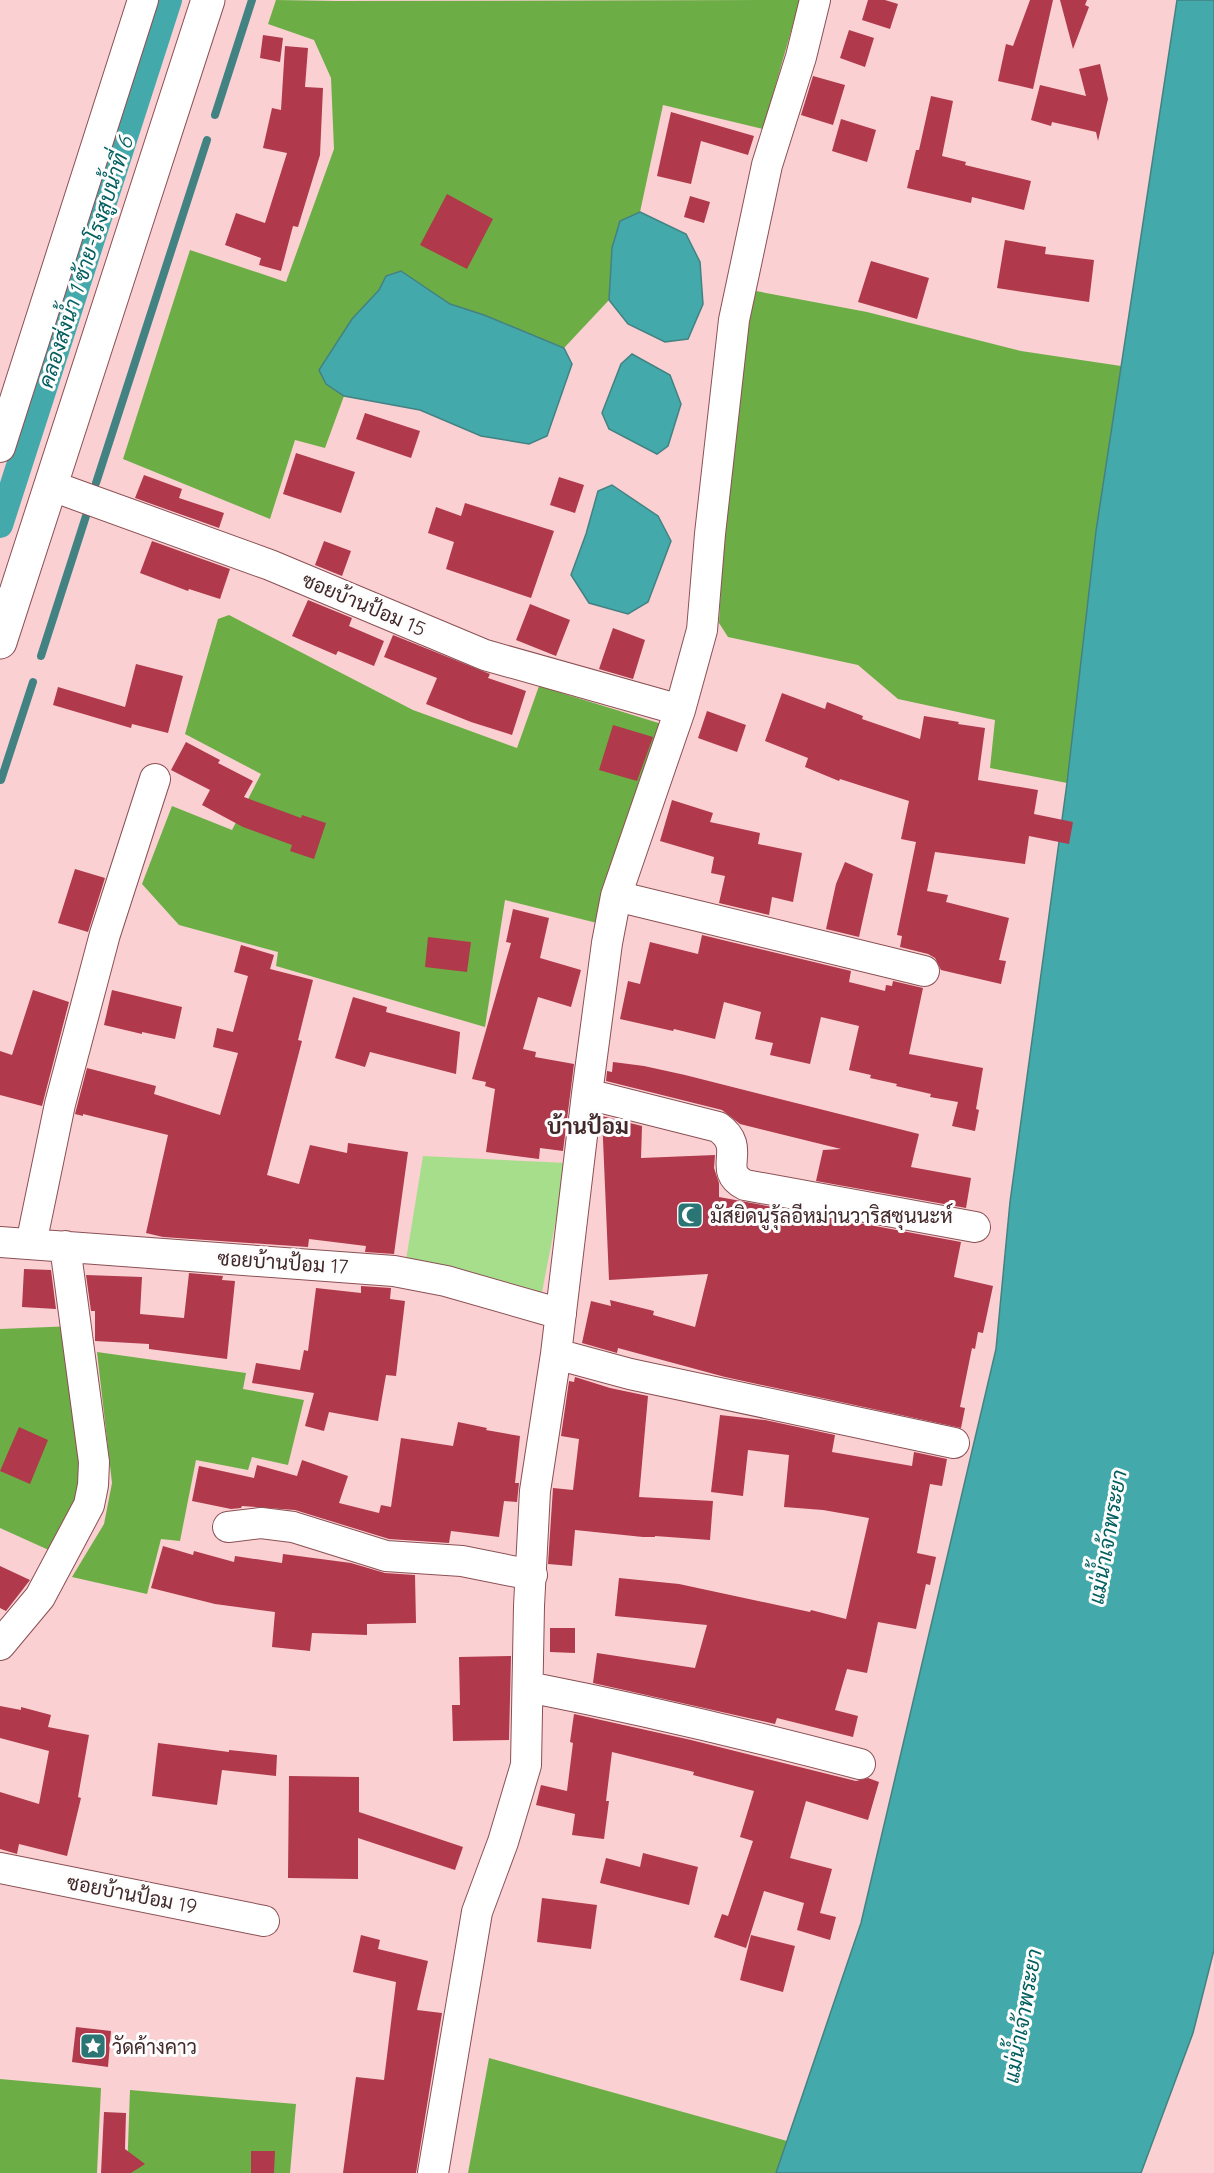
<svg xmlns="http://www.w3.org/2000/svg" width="1214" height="2173" viewBox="0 0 1214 2173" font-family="Quicksand,Sarabun,sans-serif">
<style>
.green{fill:#a7de8b}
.forest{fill:#6cae45}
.water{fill:#44a9aa;stroke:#438283;stroke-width:1.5}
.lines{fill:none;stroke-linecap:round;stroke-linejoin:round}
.stream{stroke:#438283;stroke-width:8}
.canal{stroke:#44a9aa;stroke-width:26}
.building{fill:#b0394b}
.minor-casing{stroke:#8b5054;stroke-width:32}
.major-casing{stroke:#8b5054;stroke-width:35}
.minor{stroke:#fff;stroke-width:30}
.major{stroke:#fff;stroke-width:33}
.labels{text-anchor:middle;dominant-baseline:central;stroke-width:6;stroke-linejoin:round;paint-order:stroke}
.street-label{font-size:20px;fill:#422829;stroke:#fdfdfd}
.poi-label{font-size:20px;fill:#422829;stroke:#fdfdfd;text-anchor:start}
.water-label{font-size:21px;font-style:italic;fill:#015e5e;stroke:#fdfdfd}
.quarter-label{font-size:22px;font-weight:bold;fill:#422829;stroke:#fdfdfd}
</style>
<rect width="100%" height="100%" fill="#fad0d2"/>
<path class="green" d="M423,1156L567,1163L542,1292L531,1296L406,1260Z"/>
<path class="forest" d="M276,0L336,1L800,0L763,129L663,105L640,212L620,221L612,248L609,300L564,348L484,315L450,304L400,271L386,276L379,290L352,319L326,384L344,396L325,448L295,440L270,519L123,459L190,250L286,282L334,149L331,78L314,40L268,24Z
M756,291L867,312L1021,351L1121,366L1096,531L1067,783L990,768L995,720L898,699L858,665L728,637L719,623C725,513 731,399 756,291Z
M229,615L413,710L517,748L539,686L665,725L601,924L505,900L485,1027L276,966L278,952L179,925L142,884L172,806L232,830L261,774L185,734L218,619Z
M74,1326L92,1486L62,1556L0,1528V1329Z
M97,1352L246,1373L243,1389L304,1400L288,1465L252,1457L248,1470L196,1460L180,1541L161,1539L147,1594L72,1577L104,1524L112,1483Z
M489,2058L787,2141L776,2173H468Z
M0,2079L101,2088L97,2173H0Z
M130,2090L296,2104L290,2173H127Z"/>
<path class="water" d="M1177,0H1214V1950L1193,2033L1141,2173H776L861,1923L996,1349L1010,1202L1067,783L1096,531Z
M640,212L686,234L700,262L703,304L688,339L665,342L628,324L609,300L612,248L620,221Z
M401,271L450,304L484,315L564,348L572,364L547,436L529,444L481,436L420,410L344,396L326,384L319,370L352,319L379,290L386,276Z
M632,354L670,375L681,404L668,446L657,454L609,429L602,413L621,364Z
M612,485L658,516L671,541L648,602L628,614L589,603L571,575L586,534L598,491Z"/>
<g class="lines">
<path class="stream" d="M215,115L252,0
M96,483L207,140
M41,656L87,513
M1,780L33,682"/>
<path class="canal" d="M0,525L169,0"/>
</g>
<path class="building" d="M868,0H885L898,4L890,29L862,20Z
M1030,0H1053L1033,89L998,81L1006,44L1013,46Z
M1060,0H1087L1085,5L1089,7L1073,49Z
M849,30L874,38L865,67L840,58Z
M263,35L283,38L280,62L260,58Z
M285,46L308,48L305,87L323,88L320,155L298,227L293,226L281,271L259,265L261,258L225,245L236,213L265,223L287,153L263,148L272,108L281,110Z
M1100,64L1108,99L1098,141L1096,132L1052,122L1051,126L1031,120L1040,85L1086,96L1079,69Z
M813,76L845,85L833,125L801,115Z
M931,96L953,101L942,156L966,162L965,165L1031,181L1024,210L972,197L971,203L907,188L916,150H919Z
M671,112L754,136L748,155L701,141L691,184L657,176Z
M841,119L876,130L867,162L832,151Z
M447,194L493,219L467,269L420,245Z
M690,196L710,202L704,223L684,217Z
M1005,240L1046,247L1045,254L1094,260L1089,302L997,288Z
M871,261L929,278L917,319L858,302Z
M365,413L420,431L411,458L356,439Z
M296,453L355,472L341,513L283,494Z
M144,475L182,489L179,498L224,513L219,528L135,498Z
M559,477L584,485L575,513L550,505Z
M465,503L554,531L531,598L446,569L454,542L428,533L436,507L461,516Z
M152,541L230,569L220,599L189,589L188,591L140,573Z
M324,541L351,551L342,576L315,565Z
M308,600L352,618L349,626L384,641L374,666L338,651L336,655L292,636Z
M530,604L570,620L556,656L516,640Z
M613,628L645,640L633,679L599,669Z
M393,635L490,674L488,678L526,691L512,735L471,722L426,704L437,678L384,657Z
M136,664L183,676L168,733L132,724L131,728L53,705L58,687L125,707Z
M782,693L825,709L827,702L863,716L862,719L920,739L924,716L959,722L958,724L985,728L978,780L1038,790L1034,814L1073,822L1069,844L1029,836L1025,864L935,852L927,891L948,895L946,902L1009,918L999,960L1006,961L1001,984L941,970L935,958L928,954L900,947L902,936L897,935L916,842L901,839L909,801L840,779L839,781L805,767L808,758L765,741Z
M707,711L746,725L737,752L698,738Z
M613,725L653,737L637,781L599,770Z
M186,742L220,760L218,763L253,781L244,797L301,818L302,815L326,823L314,859L290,851L292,845L243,827L202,805L210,790L171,770Z
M672,800L713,813L710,822L760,833L758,844L802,853L793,902L772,897L769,915L719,903L725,876L711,873L714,857L660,841Z
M845,862L873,874L859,937L826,929L836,884Z
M75,869L105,878L88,932L58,923Z
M513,909L549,918L540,958L581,970L571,1007L538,997L523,1049L536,1052L535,1057L574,1064L563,1151L540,1148L539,1159L486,1152L495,1089L485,1086L486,1082L472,1079L511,943L506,942Z
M702,935L851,971L849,982L885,991L886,985L892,986L893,981L923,988L909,1054L983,1068L976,1109L979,1110L975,1131L952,1126L958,1102L930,1097L931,1094L896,1086L897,1084L870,1078L871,1075L849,1070L859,1026L821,1017L810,1064L770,1055L773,1043L755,1039L761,1012L724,1002L715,1039L674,1029L673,1031L620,1019L628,981L640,984L650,942L698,954Z
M428,937L471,942L467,972L425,967Z
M241,945L274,955L270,969L313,980L298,1040L302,1041L267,1175L299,1184L310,1145L347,1153L348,1143L408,1152L394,1254L365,1252L366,1246L309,1239L308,1247L163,1237L146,1233L168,1135L83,1114V1116L75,1114L87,1068L156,1086L154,1094L220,1115L238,1053L213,1047L217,1028L233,1032L248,976L234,972Z
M33,990L69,1002L42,1106L0,1095V1051L12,1055Z
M112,990L182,1007L175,1039L142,1032V1034L104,1025Z
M353,997L387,1007L386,1012L460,1032L456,1074L370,1052L365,1067L335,1058Z
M613,1062L644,1066L685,1075L919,1134L911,1167L971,1178L966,1208L816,1181L823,1150L841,1149L740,1124L722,1110L606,1081L607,1071L612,1072Z
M602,1116L642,1126L641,1158L715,1155L714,1168L719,1183V1197L961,1242L954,1277L993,1286L983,1333L978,1332L975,1349L972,1348L960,1407L965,1408L961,1428L725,1377L618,1348L617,1353L582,1343L591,1301L611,1306L610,1300L654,1311L653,1315L695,1327L708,1274L609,1280Z
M24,1269L51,1270L56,1309L22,1307Z
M189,1273L223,1276L222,1280L235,1281L227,1359L149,1349V1344L95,1341V1311H91L86,1275L142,1277L140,1314L184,1318Z
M361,1286L391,1288L390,1299L405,1301L396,1376L386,1375L378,1421L329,1412L324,1431L305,1426L314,1393L252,1383L256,1363L300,1370L304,1350L308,1351L316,1288L361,1293Z
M575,1377L610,1388L648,1396L639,1497L713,1501L710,1540L655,1536V1537H643L575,1530L572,1566L548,1564L553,1488L573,1490L579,1439L561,1436L569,1381L574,1382Z
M720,1415L765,1420L835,1435L832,1452L912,1466L914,1452L947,1459L942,1486L930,1484L917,1553L936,1557L930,1585L926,1584L916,1629L878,1622L867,1673L847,1669L835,1710L858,1716L853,1737L777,1718L775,1724L593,1683L597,1653L695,1668L707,1625L615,1616L619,1578L679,1584L810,1612L811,1610L846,1619L869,1518L823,1510L784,1507L789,1455L748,1450L743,1496L711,1492Z
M458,1422L487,1428L486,1430L520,1436L515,1483H519L517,1502L504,1501L499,1537L451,1531L449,1543L389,1539L295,1510L242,1506L241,1508L231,1509L192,1501L199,1466L254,1478L257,1465L297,1476L302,1460L348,1476L339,1503L379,1513L381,1505L391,1507L401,1438L453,1446Z
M19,1427L48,1440L30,1484L0,1471Z
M163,1546L193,1555L194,1551L234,1562L235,1556L282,1563L283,1554L351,1563L385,1573L415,1575L416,1623L367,1624V1635L312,1633L310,1651L272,1647L275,1612L215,1604L151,1588Z
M0,1566L30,1580L6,1611L0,1608Z
M550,1628H575V1653L550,1652Z
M511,1656L509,1740L453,1741L452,1705H460L459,1657Z
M0,1706L21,1710V1707L51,1715L48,1727L89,1735L78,1797L81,1798L67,1856L19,1844L17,1854L0,1849V1792L39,1804L49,1751L0,1738Z
M574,1714L691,1740L856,1781L868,1778L879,1782L868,1820L806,1801L790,1858L832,1869L820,1913L836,1917L830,1940L797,1930L804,1903L764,1891L746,1948L714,1937L722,1914L728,1916L753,1841L740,1837L754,1791L693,1775L694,1772L612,1752L606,1801H609L604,1839L572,1835L575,1814L536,1805L541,1785L567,1791L573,1743L570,1742Z
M158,1743L229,1752V1750L277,1755L276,1776L222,1770L217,1805L152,1796Z
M289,1776L359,1777V1812L463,1847L455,1870L358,1838V1879L288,1878Z
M643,1853L698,1867L689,1905L600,1883L606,1858L640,1867Z
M542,1898L597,1905L591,1949L537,1942Z
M361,1935L380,1940L378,1949L428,1961L417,2010L442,2013L416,2173H343L356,2077L384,2080L396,1982L353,1972Z
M751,1935L795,1946L783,1992L740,1980Z
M76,2027L111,2031L108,2067L72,2062Z
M104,2112L126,2113L125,2149L145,2164L131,2173H101Z
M251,2151H275L274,2173H251Z"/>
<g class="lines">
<defs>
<path id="minor" d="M0,447L143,0
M52,486L270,565L485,655L680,710
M616,896L924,971
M587,1094L718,1127C749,1149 715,1169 745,1185L975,1227
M0,1242L394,1271L446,1281L561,1314
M31,1244L60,1104L105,934L155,779
M556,1354L630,1374L954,1443
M228,1527L261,1523L293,1527L386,1556L462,1561L532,1575
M0,1645L40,1597L89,1505L93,1485L94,1462L65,1246
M528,1687C640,1709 750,1735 860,1764
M0,1868L264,1921
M433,2173L477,1912L503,1842L526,1765L529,1606L535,1491L556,1354L587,1094L607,943L616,896L680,710L702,630L710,534L734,320L767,165L801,57L815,0"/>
<path id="major" d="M0,642L208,0"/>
</defs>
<use href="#minor" class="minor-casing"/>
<use href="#major" class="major-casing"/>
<use href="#minor" class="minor"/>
<use href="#major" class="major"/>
</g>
<defs>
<symbol id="mosque-square" viewBox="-11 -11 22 22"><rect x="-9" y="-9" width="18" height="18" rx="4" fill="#2b7575" stroke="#fdfdfd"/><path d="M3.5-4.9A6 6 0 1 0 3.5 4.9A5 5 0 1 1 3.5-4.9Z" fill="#fff"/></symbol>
<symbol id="sight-square" viewBox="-11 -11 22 22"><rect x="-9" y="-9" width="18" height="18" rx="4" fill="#2b7575" stroke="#fdfdfd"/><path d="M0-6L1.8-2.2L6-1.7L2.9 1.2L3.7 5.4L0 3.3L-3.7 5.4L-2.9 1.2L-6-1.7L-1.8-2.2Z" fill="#fff"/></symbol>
</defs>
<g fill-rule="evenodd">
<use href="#mosque-square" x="675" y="1200" width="30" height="30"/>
<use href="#sight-square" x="78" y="2031" width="30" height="30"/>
</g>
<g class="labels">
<g class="street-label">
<text transform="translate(364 604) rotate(23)">ซอยบ้านป้อม 15</text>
<text transform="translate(283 1262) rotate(4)">ซอยบ้านป้อม 17</text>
<text transform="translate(132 1894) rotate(11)">ซอยบ้านป้อม 19</text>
</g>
<g class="poi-label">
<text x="710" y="1215">มัสยิดนูรุ้ลอีหม่านวาริสซุนนะห์</text>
<text x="112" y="2046">วัดค้างคาว</text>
</g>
<g class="water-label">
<text transform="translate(85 262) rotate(-72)">คลองส่งน้ำ 1 ซ้าย-โรงสูบน้ำที่ 6</text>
<text transform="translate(1107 1537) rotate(-80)">แม่น้ำเจ้าพระยา</text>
<text transform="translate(1022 2016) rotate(-80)">แม่น้ำเจ้าพระยา</text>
</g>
<g class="quarter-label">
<text x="588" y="1126">บ้านป้อม</text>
</g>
</g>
</svg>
